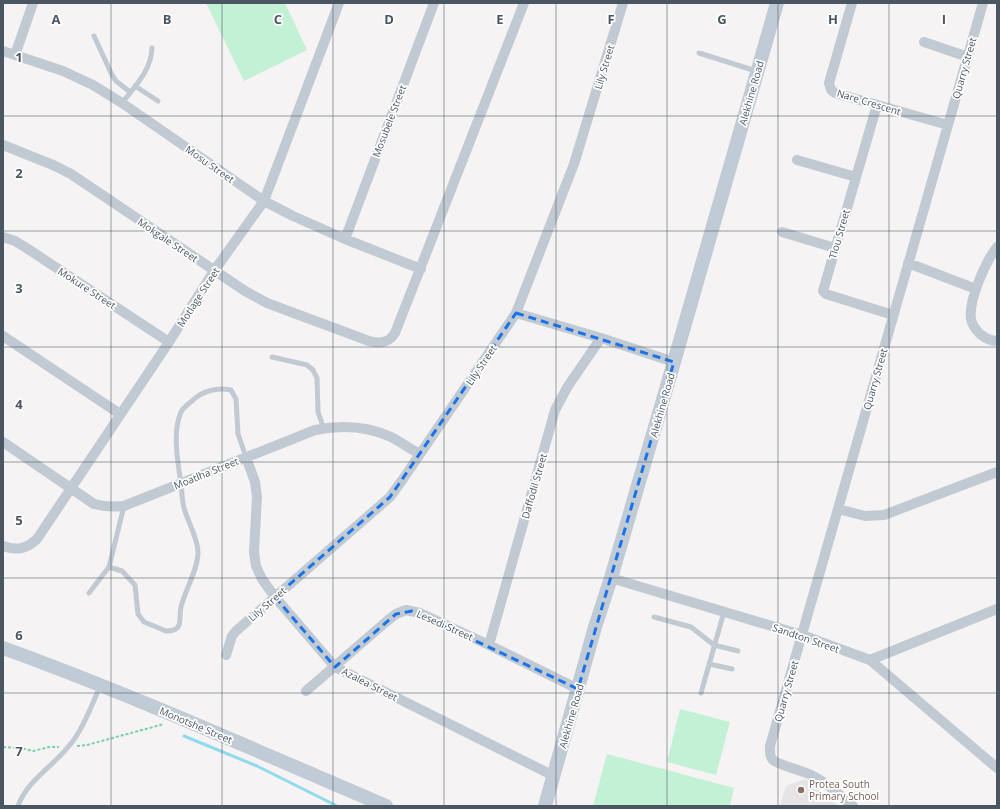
<svg xmlns="http://www.w3.org/2000/svg" width="1000" height="809" viewBox="0 0 1000 809" font-family="'Open Sans',sans-serif">
<style>
.education{fill:#e6e4e5}
.pitch{fill:#c3f1d5}
.lines{fill:none;stroke-linecap:round;stroke-linejoin:round}
.stream{stroke:#90daee;stroke-width:3}
.path{stroke:#7ad0a6;stroke-width:2;stroke-dasharray:3 2;stroke-linecap:butt}
.lane{stroke:#c1cad2;stroke-width:5}
.street{stroke:#c1cad2;stroke-width:10}
.secondary{stroke:#c1cbd6;stroke-width:14}
.marked{fill:none;stroke:#1a73e8;stroke-width:3;stroke-dasharray:8 5;stroke-linejoin:round}
.grid{fill:none;stroke:#4a5661;stroke-width:1;stroke-opacity:0.55}
.education-dot{fill:#8d6e63;stroke:#fff;stroke-width:1.5}
.labels{text-anchor:middle;dominant-baseline:central;stroke-width:3.5;stroke-linejoin:round;paint-order:stroke}
.street-label{font-size:10px;fill:#4a5661;stroke:#fff}
.education-label{font-size:10px;fill:#785e54;stroke:#fff;text-anchor:start}
.grid-label{font-size:13px;text-anchor:middle;font-weight:bold;fill:#4a5661;stroke:#fff;stroke-width:3.5;stroke-linejoin:round;paint-order:stroke}
</style>
<rect width="100%" height="100%" fill="#f5f3f3"/>
<path class="education" d="M805,779L838,806H780L786,786Z"/>
<path class="pitch" d="M206,3H285L307,50L244,81Z
M680,709L730,722L716,775L667,762Z
M607,754L734,788L730,806H593Z"/>
<g class="lines">
<path class="stream" d="M184,736L257,766L337,806"/>
<path class="path" d="M77,746L87,745L164,724
M3,747L20,748L33,751L49,747H59"/>
<path class="lane" d="M94,36L112,75L116,81L130,92
M699,53L756,71
M135,86L158,101
M122,103C135,86 151,71 152,48
M272,357L307,365L313,370L317,378L318,412L324,429
M109,567L122,571L135,585L138,614L144,622L166,631C185,631 178,619 181,607C185,590 198,570 198,552C198,539 188,522 184,508C182,500 182,492 181,484C178,463 172,432 181,412C184,407 188,404 192,401C202,391 217,387 231,390L236,399L238,434L246,457
M89,593L109,567L124,506
M654,617L691,627L714,645L738,651
M709,664L732,669
M701,693L724,612
M18,806C27,781 52,767 68,747C82,732 91,706 100,687"/>
<path class="street" d="M852,3L829,83L831,90L835,93L948,125
M924,42L968,57
M3,51L63,71L93,85L122,103L264,201L293,216L345,239L421,269
M15,55L33,3
M877,105L823,291L826,294L893,315
M3,145L53,165L71,174L245,291L267,303L369,341C380,344 389,343 395,333L524,3
M797,160L856,177
M782,232L835,248
M3,237L15,241L28,249L169,342
M345,239L434,3
M997,247C986,261 968,301 971,319C972,325 976,330 980,334C985,338 991,341 997,341
M908,263L976,289
M516,313L601,338L674,362
M3,336L120,414
M3,442L94,504C105,507 114,507 124,506L315,430C340,425 367,426 391,437C401,442 410,449 420,454
M246,457L255,482L257,497L254,552L256,566L262,579L275,597L335,667L554,776
M838,509L865,516L884,515L997,472
M3,546C17,551 26,549 37,539L169,342L214,271L264,201L339,3
M611,578L802,635L870,660L997,768
M489,645L555,410L568,386L601,338
M226,655L232,636L236,631L390,497L403,479L516,313L574,164L623,3
M870,660L997,609
M306,691L387,621L396,614L406,610L420,613L489,645L578,689
M853,806C840,796 828,783 813,776C805,771 778,765 773,760C769,756 770,751 770,746L983,3"/>
<path class="secondary" d="M3,648C133,695 259,752 386,806
M545,806L595,627L611,578L674,362L777,3"/>
</g>
<path class="marked" d="M516,313L674,362L578,689L412,611L396,614L335,667L275,597L390,497Z"/>
<path class="grid" d="M111,3V806M222,3V806M333,3V806M444,3V806M556,3V806M667,3V806M778,3V806M889,3V806M3,116H997M3,231H997M3,347H997M3,462H997M3,578H997M3,693H997"/>
<circle class="education-dot" cx="801" cy="790" r="4"/>
<g class="labels">
<g class="street-label">
<text transform="translate(604 67) rotate(-73)">Lily Street</text>
<text transform="translate(964 68) rotate(-74)">Quarry Street</text>
<text transform="translate(751 93) rotate(-74)">Alekhine Road</text>
<text transform="translate(869 102) rotate(17)">Nare Crescent</text>
<text transform="translate(389 121) rotate(-69)">Mosubele Street</text>
<text transform="translate(210 164) rotate(35)">Mosu Street</text>
<text transform="translate(839 234) rotate(-74)">Tlou Street</text>
<text transform="translate(168 240) rotate(34)">Mokgale Street</text>
<text transform="translate(87 288) rotate(33)">Mokure Street</text>
<text transform="translate(198 297) rotate(-57)">Motlage Street</text>
<text transform="translate(481 365) rotate(-56)">Lily Street</text>
<text transform="translate(875 379) rotate(-74)">Quarry Street</text>
<text transform="translate(662 405) rotate(-74)">Alekhine Road</text>
<text transform="translate(206 473) rotate(-22)">Moatlha Street</text>
<text transform="translate(534 486) rotate(-74)">Daffodil Street</text>
<text transform="translate(267 604) rotate(-41)">Lily Street</text>
<text transform="translate(445 625) rotate(24)">Lesedi Street</text>
<text transform="translate(806 638) rotate(19)">Sandton Street</text>
<text transform="translate(370 684) rotate(27)">Azalea Street</text>
<text transform="translate(786 691) rotate(-74)">Quarry Street</text>
<text transform="translate(571 716) rotate(-74)">Alekhine Road</text>
<text transform="translate(196 725) rotate(23)">Monotshe Street</text>
</g>
<g class="education-label">
<text x="809" y="784">Protea South<tspan x="809" dy="12">Primary School</tspan></text>
</g>
</g>
<g class="grid-label">
<text x="56" y="24">A</text>
<text x="167" y="24">B</text>
<text x="278" y="24">C</text>
<text x="389" y="24">D</text>
<text x="500" y="24">E</text>
<text x="611" y="24">F</text>
<text x="722" y="24">G</text>
<text x="833" y="24">H</text>
<text x="944" y="24">I</text>
<text x="19" y="62">1</text>
<text x="19" y="178">2</text>
<text x="19" y="293">3</text>
<text x="19" y="409">4</text>
<text x="19" y="525">5</text>
<text x="19" y="640">6</text>
<text x="19" y="756">7</text>
</g>
<rect width="1000" height="809" fill="none" stroke="#4a5661" stroke-width="8"/>
</svg>
